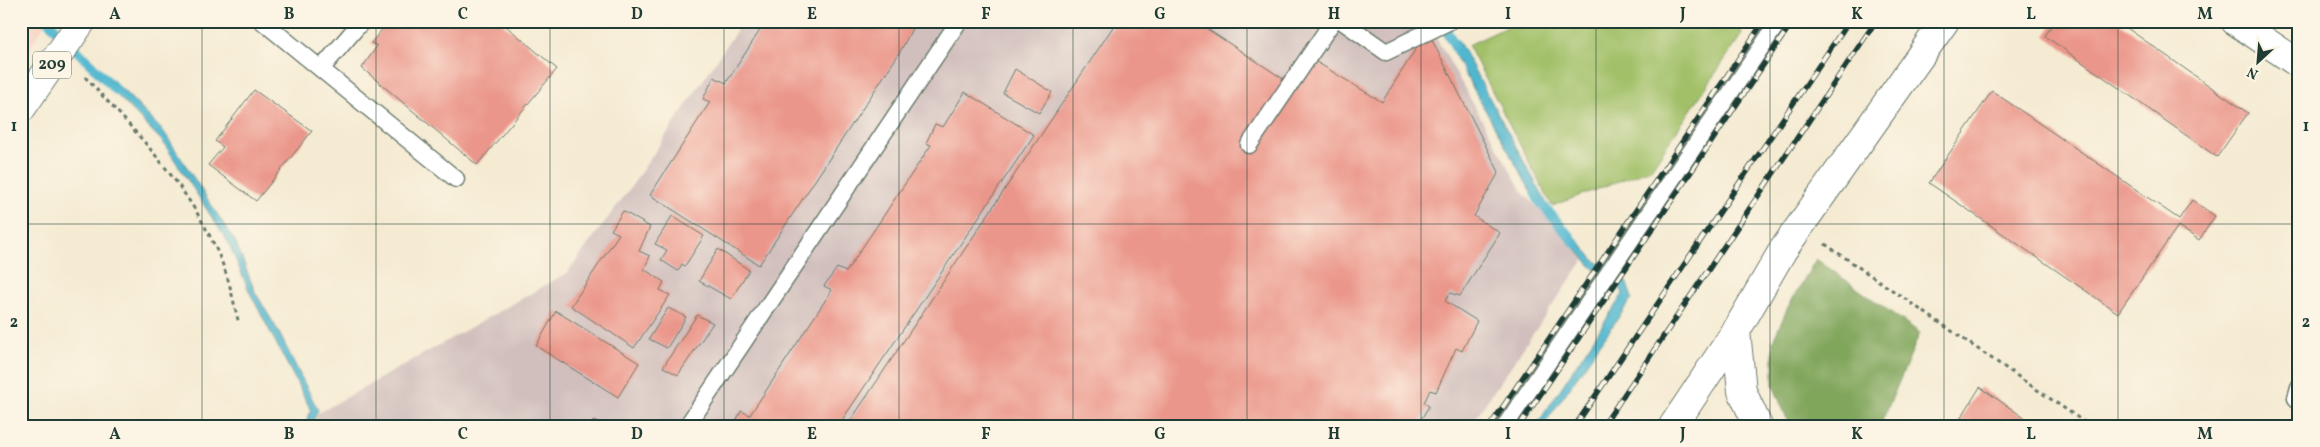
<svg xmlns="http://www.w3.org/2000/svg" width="2320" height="447" viewBox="0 0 2320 447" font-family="Vollkorn,serif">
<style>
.built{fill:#f5d2c2}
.industrial{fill:#d1bfbd}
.green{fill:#a1c068;stroke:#607e4e}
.forest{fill:#80a65c;stroke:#507248}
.water{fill:#51b7cf;stroke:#387a82}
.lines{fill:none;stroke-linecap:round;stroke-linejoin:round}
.stream{stroke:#51b7cf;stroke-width:10}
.building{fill:#eb968a}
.service-casing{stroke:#6a7a6c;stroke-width:19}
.minor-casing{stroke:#6a7a6c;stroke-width:30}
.trunk-casing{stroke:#6a7a6c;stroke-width:30}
.path{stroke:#6a7a6c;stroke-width:3;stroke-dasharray:4 4;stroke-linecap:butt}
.service{stroke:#fff;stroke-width:16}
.minor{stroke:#fff;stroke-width:28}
.trunk{stroke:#fff;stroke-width:28}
.rail-casing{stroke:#1f3d34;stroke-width:5.5}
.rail{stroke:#fcf5e5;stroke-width:4;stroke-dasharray:11;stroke-linecap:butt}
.grid{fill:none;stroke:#1f3d34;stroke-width:1;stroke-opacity:0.55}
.labels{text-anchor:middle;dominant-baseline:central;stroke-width:4.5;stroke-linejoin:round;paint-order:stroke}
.shield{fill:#fcf5e5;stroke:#617469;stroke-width:1}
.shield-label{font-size:16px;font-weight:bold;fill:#1f3d34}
.neatline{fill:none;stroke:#1f3d34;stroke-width:2}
.grid-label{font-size:16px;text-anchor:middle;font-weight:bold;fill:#1f3d34}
</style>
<rect width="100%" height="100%" fill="#fcf5e5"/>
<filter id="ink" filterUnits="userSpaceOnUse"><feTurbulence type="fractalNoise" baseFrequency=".02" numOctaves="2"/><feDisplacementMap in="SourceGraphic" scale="10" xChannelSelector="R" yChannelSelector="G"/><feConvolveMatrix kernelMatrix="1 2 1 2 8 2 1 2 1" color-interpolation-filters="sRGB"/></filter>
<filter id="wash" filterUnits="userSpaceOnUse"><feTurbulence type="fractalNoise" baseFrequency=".0096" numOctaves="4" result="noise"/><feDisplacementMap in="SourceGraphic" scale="20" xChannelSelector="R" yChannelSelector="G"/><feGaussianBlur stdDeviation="1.12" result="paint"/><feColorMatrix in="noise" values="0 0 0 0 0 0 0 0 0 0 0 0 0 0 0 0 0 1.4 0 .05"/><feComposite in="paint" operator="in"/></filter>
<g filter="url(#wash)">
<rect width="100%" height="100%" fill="#f5ebd3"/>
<path class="built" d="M21,21H43L45,24L21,61Z"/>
<path class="industrial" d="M743,21H1427L1523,193L1587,255L1470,426H312L317,414L567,273L631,187Z"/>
<path class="green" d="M1520,21H1736L1742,34L1651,169L1552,206L1468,45Z"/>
<path class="forest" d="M1816,259L1920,333L1880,426H1790L1773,385V341L1788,307Z"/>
<path class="water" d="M1458,40L1546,202L1539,206L1450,47Z
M111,78L164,132L236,243L255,292L277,329L318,410L310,426H304L311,410L250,293L228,242L163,142L105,83Z
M1571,231L1593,259L1626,281L1632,298L1543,426H1536L1623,294L1618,283L1592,267L1564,235Z"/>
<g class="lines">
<path class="stream" d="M48,21L116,90
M1441,21L1460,55
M1535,193L1540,202L1576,244"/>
</g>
<g id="blocks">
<path class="building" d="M389,21H500L557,69L477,165L362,68L377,46L371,43Z
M766,21L915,23L900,52L759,265L650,195L710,102L703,99L714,77L726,83Z
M1117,21H1195L1294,86L1310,58L1382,102L1424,36L1431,38L1499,172L1474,216L1500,233L1460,296L1450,293L1445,301L1477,321L1462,351L1456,348L1436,392L1430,390L1424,403L1429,406L1417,426H847Z
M2055,21H2117L2248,113L2217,157L2045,36Z
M1015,69L1052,92L1039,113L1003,93Z
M254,90L312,131L256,201L208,165L223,147L215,141Z
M1992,91L2179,219L2192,200L2215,216L2199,240L2178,226L2118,313L1929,183Z
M965,92L1034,135L838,426H734L741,411L750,415L832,290L824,286L837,268L846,272L931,145L926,143L935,124L943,127Z
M21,209L28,213L21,226Z
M623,211L650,227L639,251L650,256L644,269L664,282L660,290L670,295L634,348L571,306L619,234L611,230Z
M672,216L704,236L685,266L682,264L678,271L661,260L667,250L655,244Z
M718,249L749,270L731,299L699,281Z
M668,308L686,317L667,348L649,339Z
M556,311L639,363L618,397L536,346Z
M697,315L713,323L678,375L663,367Z
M1980,387L2036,426H1956Z
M593,421L599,423L597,426H591Z"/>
</g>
</g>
<g filter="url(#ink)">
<use href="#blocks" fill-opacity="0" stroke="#6a7a6c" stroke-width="1"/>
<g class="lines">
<defs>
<path id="service" d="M262,21L456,179
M1342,21L1386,52L1450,21
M321,69L362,21
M1249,145L1333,21
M2299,387L2296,398L2299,401
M687,426L959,21
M1505,426L1779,21"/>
<path id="minor" d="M2235,21L2299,64
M1673,426L1736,331
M1758,426L1742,391L1736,331L1783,250L1945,21"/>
<path id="trunk" d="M21,109L82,21"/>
</defs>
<use href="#service" class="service-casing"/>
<use href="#minor" class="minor-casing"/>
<use href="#trunk" class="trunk-casing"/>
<path class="path" d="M85,77C138,134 196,193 224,268C231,286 234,305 239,324
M1825,244L2090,426"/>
<use href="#service" class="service"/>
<use href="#minor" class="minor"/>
<use href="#trunk" class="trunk"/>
<defs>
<path id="rail" d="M1490,426L1764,21
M1519,426L1793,21
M1575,426L1849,21
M1603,426L1876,21"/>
</defs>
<use href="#rail" class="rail-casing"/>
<use href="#rail" class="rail"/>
</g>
</g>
<path class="grid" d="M202,21V426M376,21V426M550,21V426M724,21V426M899,21V426M1073,21V426M1247,21V426M1421,21V426M1596,21V426M1770,21V426M1944,21V426M2118,21V426M21,224H2299"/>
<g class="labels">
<rect class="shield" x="33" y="51.5" width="38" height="27" rx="4"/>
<g class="shield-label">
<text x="52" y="65">209</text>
</g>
</g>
<rect width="2320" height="447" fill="none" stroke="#fcf5e5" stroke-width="55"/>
<g transform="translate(2258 62) rotate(206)" stroke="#fcf5e5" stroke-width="4" paint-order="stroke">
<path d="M0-4L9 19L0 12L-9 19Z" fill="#1f3d34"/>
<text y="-8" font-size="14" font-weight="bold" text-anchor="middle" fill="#1f3d34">N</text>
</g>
<rect x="28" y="28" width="2264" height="392" class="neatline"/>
<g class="grid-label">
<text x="115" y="19">A</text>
<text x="289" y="19">B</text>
<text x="463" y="19">C</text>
<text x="637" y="19">D</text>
<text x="812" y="19">E</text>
<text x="986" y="19">F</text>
<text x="1160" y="19">G</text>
<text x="1334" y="19">H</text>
<text x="1508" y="19">I</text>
<text x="1683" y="19">J</text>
<text x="1857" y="19">K</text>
<text x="2031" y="19">L</text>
<text x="2205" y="19">M</text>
<text x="14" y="131">1</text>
<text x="2306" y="131">1</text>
<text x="14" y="327">2</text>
<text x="2306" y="327">2</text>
<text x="115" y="439">A</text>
<text x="289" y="439">B</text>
<text x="463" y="439">C</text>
<text x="637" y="439">D</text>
<text x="812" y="439">E</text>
<text x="986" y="439">F</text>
<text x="1160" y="439">G</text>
<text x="1334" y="439">H</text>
<text x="1508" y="439">I</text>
<text x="1683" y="439">J</text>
<text x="1857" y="439">K</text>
<text x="2031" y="439">L</text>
<text x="2205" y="439">M</text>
</g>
</svg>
